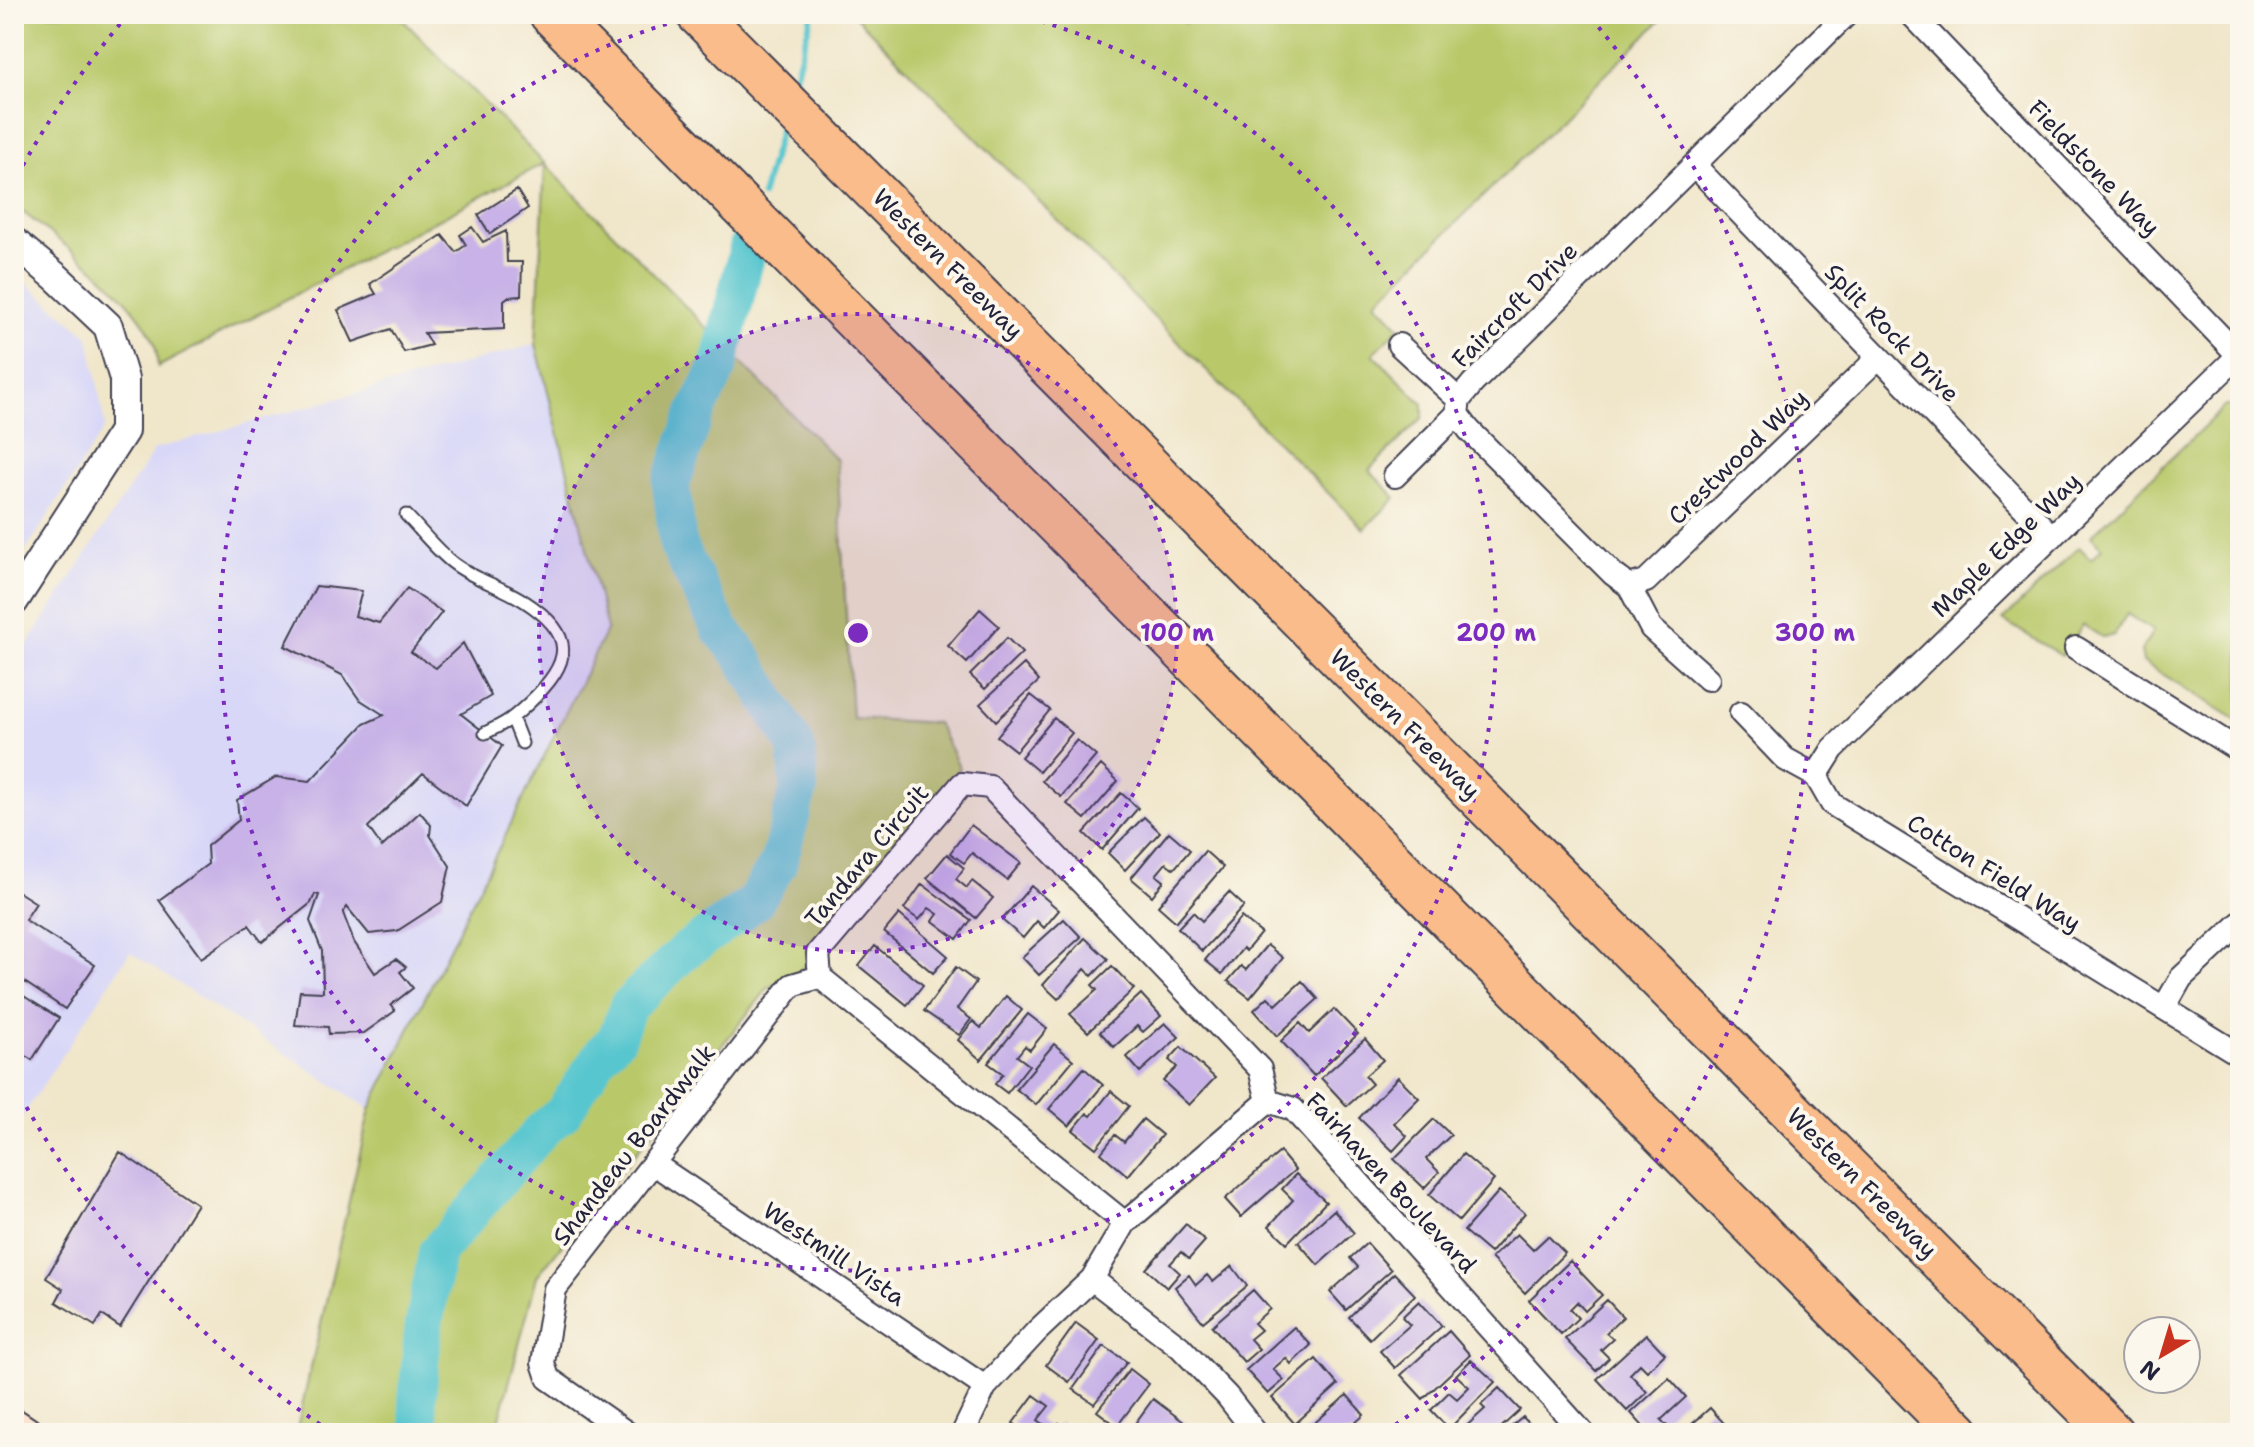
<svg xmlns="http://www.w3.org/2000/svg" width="2254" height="1447" viewBox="0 0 2254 1447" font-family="'Shantell Sans',sans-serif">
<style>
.built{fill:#d8d7f8}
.green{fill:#b9c96b;stroke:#6e7653;stroke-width:2}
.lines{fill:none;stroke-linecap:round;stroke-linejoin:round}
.stream{stroke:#59c6cf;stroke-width:6}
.river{stroke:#59c6cf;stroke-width:38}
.building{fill:#c8b2e7}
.service-casing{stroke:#413f50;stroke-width:15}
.minor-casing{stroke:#413f50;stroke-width:26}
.tertiary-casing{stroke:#413f50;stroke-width:32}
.secondary-casing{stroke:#413f50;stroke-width:36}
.motorway-casing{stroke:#413f50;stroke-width:46}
.service{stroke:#fff;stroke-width:11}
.minor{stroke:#fff;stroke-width:22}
.tertiary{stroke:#fff;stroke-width:28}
.secondary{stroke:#fde4d0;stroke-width:32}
.motorway{stroke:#f9bc8a;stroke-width:42}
.ring{fill:none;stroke:#7b2cbf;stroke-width:4;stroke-dasharray:4 8}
.labels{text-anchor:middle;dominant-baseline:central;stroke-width:8;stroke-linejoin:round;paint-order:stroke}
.street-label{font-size:24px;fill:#22223b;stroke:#fbf7ec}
.centre{fill:#7b2cbf;stroke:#fbf7ec;stroke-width:4}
.ring-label{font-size:24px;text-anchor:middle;font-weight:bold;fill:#7b2cbf;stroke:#fbf7ec;stroke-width:8;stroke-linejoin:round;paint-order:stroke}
</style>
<rect width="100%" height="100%" fill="#fbf7ec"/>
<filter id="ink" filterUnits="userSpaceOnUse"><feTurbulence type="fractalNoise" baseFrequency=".0125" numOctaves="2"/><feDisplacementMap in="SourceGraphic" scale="16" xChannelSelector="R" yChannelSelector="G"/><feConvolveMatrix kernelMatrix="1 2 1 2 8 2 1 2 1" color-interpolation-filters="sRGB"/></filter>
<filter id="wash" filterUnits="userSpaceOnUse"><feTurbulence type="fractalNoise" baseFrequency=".006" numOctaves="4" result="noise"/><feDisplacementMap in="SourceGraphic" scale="32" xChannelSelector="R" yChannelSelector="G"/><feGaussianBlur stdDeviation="1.8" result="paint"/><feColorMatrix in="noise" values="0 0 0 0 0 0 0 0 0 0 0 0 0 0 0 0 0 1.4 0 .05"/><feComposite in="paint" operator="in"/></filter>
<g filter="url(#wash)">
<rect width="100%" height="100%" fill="#f0e6ca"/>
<path class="built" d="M14,273L89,337L105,427L14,569Z
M536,344L607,629L370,1109L130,952L14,1129V665L155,449Z"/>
<path class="green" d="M14,14H397L837,460L852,718L937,723L960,768L819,939C809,970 797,974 769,987L537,1276L496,1433H296L370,1109L607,629L536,344L545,163L158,367C157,359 157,350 154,342C132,290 58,241 14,205Z
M853,14H1176L1185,23L1195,14H1667L1376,302L1400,327L1373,354L1423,404V417L1369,470L1396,498L1364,529Z
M2225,406H2240V722L2143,662L2141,651L2153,631L2127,614L2114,635L2102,637L2083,625L2062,656L2003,620L2079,547L2091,559L2102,548L2091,536Z"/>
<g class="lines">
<path class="stream" d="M794,80L812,14
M762,196L781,127"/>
<path class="river" d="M420,1433L417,1400L423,1330L437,1252L542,1130L563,1113L602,1053L616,1039L628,1006L685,951L754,903L778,864L799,788L796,746L742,656L720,629L678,545L671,484L695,415L718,368L749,244"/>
</g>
<g id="blocks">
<path class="building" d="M517,190L528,208L490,234L478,215Z
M472,227L483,242L506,231L507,262H522L521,296L508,297L504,300V329L424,333L431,345L404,352L391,329L353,342L338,310L376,294L370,284L442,235L456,252L466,245L460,235Z
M316,586L362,591L355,616L379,623L407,588L442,612L411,652L436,668L463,643L491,696L461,714L502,746L466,806L423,773L368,827L382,847L420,812L431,825L430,835L450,866L442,902L397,931L369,934L347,907L343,913L354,942L375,973L396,959L406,967L400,972L413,988L391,1005L395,1011L364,1033L329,1034L328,1027L295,1025L300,991L323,992L322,951L310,921L319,895L315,894L311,903L262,942L249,925L201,958L159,900L208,864L207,846L239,820L237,800L276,777L310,781L364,724L384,715L359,699L342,675L285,646Z
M980,609L999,626L967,663L948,646Z
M1007,638L1022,653L985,689L970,675Z
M1024,664L1039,681L996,721L980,704Z
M1031,695L1050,710L1016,751L997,736Z
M1054,718L1072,733L1039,772L1021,757Z
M1077,740L1096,756L1061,797L1042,781Z
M1101,765L1118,781L1085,819L1067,804Z
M1121,793L1138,808L1102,850L1084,833Z
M1144,817L1160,832L1125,870L1108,853Z
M971,825L1021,863L1007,880L972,853L964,863L950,853Z
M1169,832L1190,850L1174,869L1166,863L1156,875L1164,881L1152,896L1131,878Z
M1205,851L1223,867L1176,922L1158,906Z
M947,854L964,868L956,879L967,888L972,881L993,898L976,918L927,878Z
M922,884L971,920L957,939L933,921L938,914L929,908L919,920L904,909Z
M1031,886L1059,910L1044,928L1037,921L1023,938L1002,920Z
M14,889L36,903L25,920L95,965L65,1009L14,975Z
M1229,892L1244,906L1202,951L1178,928L1193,912L1202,921Z
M899,914L948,956L933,973L884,932Z
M1241,917L1261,933L1246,951L1243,948L1222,974L1205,960Z
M1064,919L1081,937L1039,975L1022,957Z
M1085,938L1108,959L1092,976L1085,969L1058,999L1043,985Z
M1267,945L1283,958L1250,998L1228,981L1241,966L1246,970Z
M875,946L923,985L907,1005L859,966Z
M1112,966L1134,989L1088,1032L1070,1014L1097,990L1092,985Z
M956,967L976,982L957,1009L971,1019L959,1035L924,1011Z
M1302,981L1318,999L1277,1036L1254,1010L1268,997L1276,1005Z
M14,990L59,1018L32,1060L14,1048Z
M1141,994L1161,1016L1143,1032L1137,1026L1114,1047L1100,1032Z
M1006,996L1022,1010L981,1060L958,1040L973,1021L981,1028Z
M1334,1009L1358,1034L1314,1076L1281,1041L1300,1023L1309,1033Z
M1028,1014L1047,1029L1030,1050L1025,1046L1017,1056L1029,1065L1007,1093L995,1084L1003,1074L988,1063Z
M1165,1023L1179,1037L1140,1072L1127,1057Z
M1365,1039L1383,1060L1365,1076L1372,1084L1347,1106L1321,1078Z
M1054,1044L1073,1060L1036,1105L1016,1089Z
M1181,1047L1215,1078L1189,1105L1163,1081L1177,1067L1169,1060Z
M1084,1068L1103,1085L1069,1126L1049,1109Z
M1398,1077L1419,1098L1394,1123L1407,1136L1393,1151L1359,1118Z
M1111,1091L1129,1106L1096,1148L1073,1130L1087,1113L1091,1116Z
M1143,1119L1162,1135L1128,1176L1101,1153L1115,1135L1124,1142Z
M1434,1119L1451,1135L1426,1159L1439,1172L1424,1188L1394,1159Z
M120,1152L197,1204L120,1327L102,1315L95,1326L56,1302L63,1289L46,1278Z
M1280,1152L1295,1170L1241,1217L1225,1199Z
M1463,1154L1494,1180L1459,1221L1429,1195Z
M1296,1174L1326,1202L1287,1243L1269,1226L1293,1200L1282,1189Z
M1499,1191L1525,1213L1490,1253L1464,1231Z
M1334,1210L1354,1233L1318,1265L1298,1242Z
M1186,1224L1205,1241L1189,1259L1181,1252L1170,1264L1180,1273L1167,1288L1146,1269Z
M1517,1234L1533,1250L1548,1236L1565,1253L1525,1293L1491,1258Z
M1367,1243L1391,1270L1346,1310L1330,1292L1358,1267L1350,1258Z
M1570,1261L1602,1295L1585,1311L1577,1302L1570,1309L1578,1318L1561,1334L1529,1300Z
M1232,1266L1247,1286L1203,1322L1175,1287L1189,1275L1196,1285L1207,1275L1213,1282Z
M1394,1273L1415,1295L1370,1339L1349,1317Z
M1253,1290L1270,1309L1254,1323L1261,1330L1250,1339L1259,1349L1244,1362L1212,1326Z
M1607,1300L1623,1317L1606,1333L1613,1339L1601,1350L1609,1358L1596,1371L1565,1339Z
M1419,1301L1442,1326L1395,1368L1380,1351L1410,1325L1402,1317Z
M1076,1323L1099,1340L1069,1382L1046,1365Z
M1294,1327L1311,1345L1291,1364L1286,1358L1273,1369L1284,1380L1268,1394L1246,1370Z
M1449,1331L1470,1355L1423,1399L1401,1375Z
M1646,1334L1665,1354L1647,1371L1640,1364L1630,1374L1647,1392L1627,1411L1597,1379Z
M1104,1346L1127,1362L1094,1404L1073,1389Z
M1316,1359L1338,1385L1295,1424L1272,1398Z
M1471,1360L1495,1382L1449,1429L1431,1410L1449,1392L1457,1399L1469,1387L1456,1375Z
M1130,1369L1149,1384L1117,1426L1097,1411Z
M1669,1378L1686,1397L1661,1420L1672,1431L1649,1433L1631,1413Z
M1499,1388L1520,1410L1495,1433H1463L1461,1431L1485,1409L1481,1405Z
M1034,1395L1049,1406L1038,1420L1053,1431L1059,1423L1072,1433H1027L1013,1423Z
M1347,1395L1364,1415L1354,1424L1360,1431L1358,1433H1303Z
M1153,1399L1188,1425L1183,1433H1128Z
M1710,1408L1733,1433H1682Z
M1523,1417L1537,1433H1504Z"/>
</g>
</g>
<g filter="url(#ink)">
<use href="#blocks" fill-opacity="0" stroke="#413f50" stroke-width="2"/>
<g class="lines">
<defs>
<path id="service" d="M406,515C421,530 436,550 453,563C475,580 501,586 524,601C577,635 572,662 530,702C512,719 508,722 485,733
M513,720L522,743"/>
<path id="minor" d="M1911,14L2240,357
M1695,166L2052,537
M1399,345L1459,400
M1395,476L1457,414
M1629,586L1646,581L1879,357
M2076,648L2240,751
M1708,679L1651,628L1629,586L1613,574L1469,430L1457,414L1459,400L1473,383L1847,14
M1741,713L1785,759L1816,776L1832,804L2240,1055
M1816,776L1833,749L2238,356
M2164,1008L2181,978L2240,923
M1268,1101L1293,1109L1583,1433
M654,1164L985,1387
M1125,1223L820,977L818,953L962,784L990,787L1260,1069L1268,1101
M1092,1279L1180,1347L1227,1396L1256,1433
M627,1433L548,1378L543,1363L555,1289L792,985L820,977
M963,1433L985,1387L1037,1331L1092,1279L1125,1223L1268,1101"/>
<path id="tertiary" d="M14,242L56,277L108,326L124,379V431L14,601"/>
<path id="secondary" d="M14,1425L26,1433"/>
<path id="motorway" d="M551,14L1959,1433
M698,14L2112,1433"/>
</defs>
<use href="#service" class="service-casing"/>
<use href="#minor" class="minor-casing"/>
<use href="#tertiary" class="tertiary-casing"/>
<use href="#secondary" class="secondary-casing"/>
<use href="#motorway" class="motorway-casing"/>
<use href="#service" class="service"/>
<use href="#minor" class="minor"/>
<use href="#tertiary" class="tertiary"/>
<use href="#secondary" class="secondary"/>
<use href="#motorway" class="motorway"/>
</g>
</g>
<circle cx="858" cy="633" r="319" fill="#7b2cbf" fill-opacity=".12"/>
<g class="ring">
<circle cx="858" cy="633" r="319"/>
<path d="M1018 15A638 638 0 1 1 698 15"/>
<path d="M330 1431A957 957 0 0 1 17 1090M17 176A957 957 0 0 1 125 18M1591 18A957 957 0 0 1 1386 1431"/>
</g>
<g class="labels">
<g class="street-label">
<text transform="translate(2094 168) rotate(46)">Fieldstone Way</text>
<text transform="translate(948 264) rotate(45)">Western Freeway</text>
<text transform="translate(1515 305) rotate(-45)">Faircroft Drive</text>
<text transform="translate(1892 333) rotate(46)">Split Rock Drive</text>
<text transform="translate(1738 457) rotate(-44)">Crestwood Way</text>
<text transform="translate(2006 545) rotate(-44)">Maple Edge Way</text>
<text transform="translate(1405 724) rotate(45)">Western Freeway</text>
<text transform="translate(867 856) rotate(-50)">Tandara Circuit</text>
<text transform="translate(1994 873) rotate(32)">Cotton Field Way</text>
<text transform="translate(634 1145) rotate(-52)">Shandeau Boardwalk</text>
<text transform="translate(1391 1183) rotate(47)">Fairhaven Boulevard</text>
<text transform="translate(1862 1183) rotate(45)">Western Freeway</text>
<text transform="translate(834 1254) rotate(34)">Westmill Vista</text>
</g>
</g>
<circle cx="858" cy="633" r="12" class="centre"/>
<g class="ring-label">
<text x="1177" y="641">100 m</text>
<text x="1496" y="641">200 m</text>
<text x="1815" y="641">300 m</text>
</g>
<rect width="2254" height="1447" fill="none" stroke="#fbf7ec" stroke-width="48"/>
<g transform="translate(2162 1355) rotate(218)"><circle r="38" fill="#fbf7ec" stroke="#a4a2a5" stroke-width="2"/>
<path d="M0-6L14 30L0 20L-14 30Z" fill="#c8321e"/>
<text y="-12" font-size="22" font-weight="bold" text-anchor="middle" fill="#22223b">N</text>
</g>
</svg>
